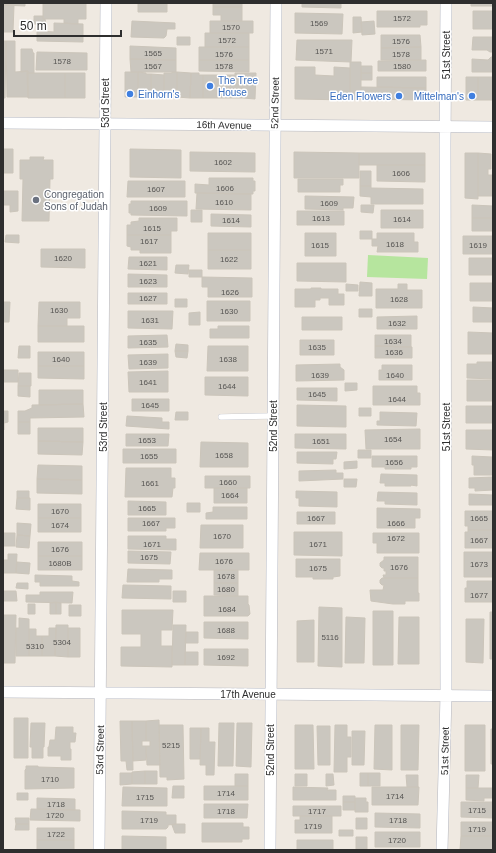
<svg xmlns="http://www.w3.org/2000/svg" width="496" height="853" viewBox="0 0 496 853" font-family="Arial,sans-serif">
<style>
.green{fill:#b6e59e}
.building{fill:#cbc7bf;stroke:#cbc5ba}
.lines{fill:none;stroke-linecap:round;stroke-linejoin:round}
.lane-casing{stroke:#b4b7c1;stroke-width:6}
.street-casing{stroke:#b4b7c1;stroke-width:12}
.lane{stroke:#fff;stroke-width:5.5}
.street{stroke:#fff;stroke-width:11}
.shop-dot{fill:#3f7fe0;stroke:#fff;stroke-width:1.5}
.worship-dot{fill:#6b7280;stroke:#fff;stroke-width:1.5}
.labels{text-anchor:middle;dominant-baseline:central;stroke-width:3;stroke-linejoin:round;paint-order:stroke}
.number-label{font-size:8px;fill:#555452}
.street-label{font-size:10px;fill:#2e2e2e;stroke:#fff}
.shop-label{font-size:10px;fill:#366cbe;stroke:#fff;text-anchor:start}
.worship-label{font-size:10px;fill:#5b616d;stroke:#fff;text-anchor:start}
</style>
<rect width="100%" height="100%" fill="#efe9e1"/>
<path class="green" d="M368,255L428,258L427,279L367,277Z"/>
<path class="building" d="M3,3H25V6L3,5Z
M43,3H86V19H78V24L64,23V19H43Z
M138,3H167V12H138Z
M213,3H242V7H213Z
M302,3H341V8L302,7Z
M471,3H493V6H471Z
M3,5H14L13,32H3Z
M213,7H242V21H221V15H213Z
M377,11H427V25H420V27H377Z
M473,11H493V29H473Z
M295,13L343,14L342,34L295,33Z
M34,16H43V19H45L46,24H34Z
M353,17H361L362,32L353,33Z
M132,21L175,23V29H167L166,36L164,38L131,37Z
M210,21H253V33H210Z
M374,21L375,34L362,35L361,22Z
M54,23L83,24V42L37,41V31L54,32Z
M205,33H249V47H205Z
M381,35H420L421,47L381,48Z
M177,37H190V45H177Z
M473,37H493V52H490L487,50H472Z
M297,40H352L351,62L296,60Z
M3,41H6L5,98H3Z
M6,41H15V72L28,71V97H7Z
M130,46L176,48V60L130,59Z
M199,47H249V60H199Z
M421,47V60H381V48Z
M21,49H32L33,53H34V73H27L28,71L21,72Z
M37,52L87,53V70H36Z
M491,57H493V72H472V59L488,60Z
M130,59L176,60V72H131Z
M199,60H249V72L199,71Z
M426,60V71H378V61Z
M350,62H361V99L350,100Z
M361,66H372V73H361Z
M295,67H315V75L334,76V67L350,68V100L295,99Z
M125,72H138V97H125Z
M138,72L146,73V74H151V97H138Z
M172,72H177V97H164V73H172Z
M177,72L191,73L190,98L177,97Z
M27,73H65V98H28Z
M65,73H85V98H65Z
M191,73H199V75H203V98H190Z
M235,73H243V98H229V75H235Z
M243,73H256L255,99L243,98Z
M361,73H372V80H361Z
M151,74L164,75V97H151Z
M203,75H217V98H203Z
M217,75H229V98H217Z
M377,77H426V88L377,87Z
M466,77H478V100H466Z
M478,77H492V100H478Z
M361,87L426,88V100L361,99Z
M3,149H13V173H3Z
M130,149L181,150V178L130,177Z
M190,152L255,153V172L190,171Z
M294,152L359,153V178H294Z
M359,153H425V165H359Z
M465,153H478V199L465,198Z
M478,153L491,154V169H488V175H491V196H478Z
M30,157H44L43,160H53V179H50L49,221H22L23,179H20V160H30Z
M377,165H425V182L377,181Z
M360,171H371V186H360Z
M491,175H493V196H491Z
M209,178H253V181H255V191H253V194L195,193V184L209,185Z
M298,179H343V185H340V192H298Z
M128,181H185V197H127Z
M360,186H371V188L423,189V204H371V197L360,196Z
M3,191H18V211L10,212V205H3Z
M197,193L251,194V210L196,209Z
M305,196L354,197L353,208H343V210L305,209Z
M131,201H187V216L131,215V213H129V204H131Z
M361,205H374L373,213L361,212Z
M472,205L493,206V218H472Z
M191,210H202V222H191Z
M381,210H423V228H381Z
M297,211H344V225H297Z
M211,214L251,215V227L211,226Z
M139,218H177V231H171V235H127V225H131V222L139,221Z
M472,218H493V231H472Z
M360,231H372V239H360Z
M208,233H251V250H208Z
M305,233H336V256H305Z
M377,233H414V242H418V252H377L378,246H372V239H377Z
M6,235H19V243L5,242Z
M127,235H171V253H140V250H131V247L127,246Z
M463,236H493V254H463Z
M41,249H85V268L41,267Z
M208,250H251V269H208Z
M129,257H167V270L128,269Z
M469,258H493V275H469Z
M297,263H346V282L297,281Z
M176,265H189L188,274L175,273Z
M189,270H202V277H189Z
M128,274L167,275V287H128Z
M202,277L252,278V297H208V287H202Z
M360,282L372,283V296H359Z
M470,283H493V301H470Z
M346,284L358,285V291H346Z
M398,284H407V290H422V308H376V289H398Z
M311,288H321V289H338V294H344V305H329V298H320V300H315V307H295V289H311Z
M128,293H167V304H128Z
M175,299H187V307H175Z
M207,301H250V321H207Z
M3,302H10L9,322H3Z
M39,302H80V318H67V326H38Z
M473,307L493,308V322H473Z
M359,309H372V317H359Z
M128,311H173L172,329L128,328Z
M200,312V325H189V313Z
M417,316V329H377V317Z
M302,317H342V330H302Z
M38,326H84V342H38Z
M218,326H249V338H210V329H218Z
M468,332L493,333V354H468Z
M167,335L168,347L128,348V336Z
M375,335H411V347L375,346Z
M300,340H334V355H300Z
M176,344L188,345V351H175Z
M19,346H30V358H18Z
M208,346H248V371H207Z
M375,346L412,347V358H375Z
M175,351H188L187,358L176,357Z
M38,352H84V366H38Z
M168,354V368L129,369L128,355Z
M477,362H493V379L467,378V364H477Z
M340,364V367L344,370V380L296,381V365Z
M382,365H412V380H379V370H382Z
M38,366H84V379L38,378Z
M3,370H18V382H3Z
M168,371V392H129L128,372Z
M19,373H31V386H18Z
M205,377H248V396L205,395Z
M467,380H493V401H467Z
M345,383H357V390L345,391Z
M18,386H30V397L18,396Z
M373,386H417V393H420V405H373Z
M297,388H337V401L297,400Z
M39,390H83V404L39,405Z
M132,399H169V411H132Z
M83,404L84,417L30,418V422H18V411H25L32,408V405Z
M297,405L346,406V427L297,426Z
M466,406H493V423H466Z
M359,408H371V416H359Z
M3,411H8V422L4,423V430H3Z
M176,412H188V420H175Z
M380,412L417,413L416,426L377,425V421H380Z
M127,416L162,418V422H169V429L126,426Z
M18,422H30V434H18Z
M38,428H83V442L38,441Z
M420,429V449H366L365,430Z
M466,430H493V450L466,449Z
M126,434H169L168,446H126Z
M295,434H346V449L295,448Z
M38,441L83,442L82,455L38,454Z
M201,442L248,443V467H200Z
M123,449H176V463H123Z
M358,450H371V458H358Z
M297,452H337L336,459H333V464L297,463Z
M372,456H417V467H411V469H385V467H372Z
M472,456L492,457L493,475H474V465H472Z
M357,461V468L344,469V462Z
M38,465L82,466V480L37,479Z
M126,468H171V478H175V488H173L172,497H125Z
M336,470V473H343V479L299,481V471Z
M381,474L417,475V486L411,485V486H385V483H380Z
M205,476H250V488H205Z
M493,477V490L475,491V488H469V478Z
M37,479L82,480V494L37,493Z
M344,479H357L356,487H344Z
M214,488H247V503H214Z
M17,491H29V498H17Z
M296,491L337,492V507L299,506V498H296Z
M378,492L417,493V505L385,504V501H377Z
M469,494L493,495V505H469Z
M17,498H30V510L16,509Z
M128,501L166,502V515H128Z
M187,503H200V512H187Z
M38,504H81V518H38Z
M213,507H247V519H206V513L213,512Z
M377,508L420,509V518H415V528H377Z
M465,511H493V530H468V526H465Z
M297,512H335V524H297Z
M38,518H81V532H38Z
M128,518H175V528H166V531H128Z
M17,523L31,524L30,536L17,535Z
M201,525H243V548H200Z
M468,530H493V548H465V532H468Z
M294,532H342V556L294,555Z
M3,533H15V546H3Z
M373,533H419V553H377V543H373Z
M17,535L30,536L29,548L16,547Z
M128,536H166V539H176V550L128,549Z
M38,542H82V556H38Z
M128,551L171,552L170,564L128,563Z
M464,552H493V577H464Z
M200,553H249V570H199Z
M8,554H17L16,573H3L4,560H8Z
M38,556H82V570H38Z
M384,557H418V578H384L383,575H386V571H384V568H382L380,566V563L384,560Z
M296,559H340V576L333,577V579H313V577H296Z
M17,562L30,563L29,574L16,573Z
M128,569L172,570V579H159V582H127Z
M214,570H238V583H214Z
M35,575L72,576V581L79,582V586H40V582H35Z
M382,578H418V593H419V601H405V604H393L371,601L370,590H383L384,585H382L380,583V580Z
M467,581H493V602H465V588H467Z
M17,583H28V589L16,588Z
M214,583H238V596L214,595Z
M123,585L171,586V599L122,598Z
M3,591H16L17,601H3Z
M173,591H186V602H173Z
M40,592H73L72,603L26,602V595H40Z
M204,596H248V604L249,605L250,614L248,616H204Z
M56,602V614H50V603Z
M56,602L61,603V614H56Z
M28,604H35V614H28Z
M69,605H81V616H69Z
M319,607L342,608V667L318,666Z
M122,610H173L172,630H161V646H172V667L121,666V647H141V634H122Z
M373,611H393V665H373Z
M490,612H493V659H490Z
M3,615H16L15,663H3Z
M346,617L365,618L364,663H345Z
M399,617H419V664H398Z
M19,618L29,619V656H16V628H19Z
M466,619H484L483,663L466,662Z
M314,620V662H297V621Z
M204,622H248V639L204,638Z
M56,625H68V657L55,656Z
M173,625H186L185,665H172Z
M49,628H56L55,656H42V636H49Z
M68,628H80V657H68Z
M29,629H36V636H42V656H29Z
M186,632H198V643H185Z
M204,649H248V666L204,665Z
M185,652H198V665H185Z
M14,718H28V758H14Z
M159,720L160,765H147L146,746H150V741H146V721Z
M120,721H132L133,770H127L126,761H121Z
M132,721H146V741H142V746H146V760L133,761Z
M31,723H45L44,747H43V758H32V747H30Z
M219,723H234L233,766H218Z
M237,723H252L251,767L236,766Z
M159,725H183L184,779L167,780V777H160Z
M295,725H313L314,769H295Z
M335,725H347V737H351V757H347V772H334Z
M375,725H392V770L374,769Z
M401,725H419L418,770H401Z
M465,725H485V771H465Z
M317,726H330V765H318Z
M56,727H73V733H76L75,742H70V749H71V760H61V756H48V747H49L50,740H55Z
M190,728H201L200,759H190Z
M201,728H209V742H215L214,775H206V765H200Z
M491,729H493V764H491Z
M352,731H365L364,765H352Z
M26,766H38V767L74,768V788L25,789V770L26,769Z
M145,771H157V784H145Z
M145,771V784H132V772Z
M120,773H132V784L120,785Z
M360,773H368V786H360Z
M368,773H380V786H368Z
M235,774H248V786H235Z
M295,774H307V786H295Z
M326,774H333L334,785L326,786Z
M406,775H418V787H407Z
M466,775H479L478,788H466Z
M173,786H184V798H172Z
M204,786H248V800H204Z
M123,787L167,788V806H122Z
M293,787L328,788L327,790H336V800H293Z
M372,787H419L418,805H372Z
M466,788H493V798H484V801L466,800Z
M17,793H28V800H17Z
M343,796H355V802H343Z
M37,798L75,799V810L37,809Z
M355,798H366V802H368V812H355Z
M343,802H355V810H343Z
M461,802H493V818L461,817Z
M204,804H248L247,818H204Z
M293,806H341V816H293Z
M31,809L80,810V821L30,820Z
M122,811L166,812V815H176V824L168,825V827L166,829H122Z
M375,813L420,814V828L375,827Z
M300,816H332V833H295V820H300Z
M15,818H29V824H16Z
M356,818H367V829H356Z
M461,822H493V836H461Z
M202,823H243V827H249V839H242V842H202Z
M16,824H29V830H15Z
M176,824H185V833H175L172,825Z
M37,828H74V840H37Z
M339,830H353V836H339Z
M375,832H420V847H375Z
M122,836L166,837V850H122Z
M461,836H493V850H460Z
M356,837H367V849H356Z
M37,840H74V850H37Z
M297,840H333V850H297Z"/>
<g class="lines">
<defs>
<path id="lane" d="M221,417L273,416"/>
<path id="street" d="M3,123L493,127
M3,692L493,696
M99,850L106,3
M270,850L276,3
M442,850L446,695L445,144L446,3"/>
</defs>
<use href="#lane" class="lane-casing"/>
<use href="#street" class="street-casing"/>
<use href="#lane" class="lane"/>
<use href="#street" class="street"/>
</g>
<g class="shop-dot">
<circle cx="210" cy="86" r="4"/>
<circle cx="130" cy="94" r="4"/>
<circle cx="399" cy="96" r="4"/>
<circle cx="472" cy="96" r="4"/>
</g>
<circle class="worship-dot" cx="36" cy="200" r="4"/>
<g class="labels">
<g class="number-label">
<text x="402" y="18">1572</text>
<text x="319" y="23">1569</text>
<text x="231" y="27">1570</text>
<text x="227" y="40">1572</text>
<text x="401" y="41">1576</text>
<text x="324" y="51">1571</text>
<text x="153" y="53">1565</text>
<text x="224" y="54">1576</text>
<text x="401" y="54">1578</text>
<text x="62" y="61">1578</text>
<text x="153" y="66">1567</text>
<text x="224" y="66">1578</text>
<text x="402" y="66">1580</text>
<text x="223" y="162">1602</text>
<text x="401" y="173">1606</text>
<text x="225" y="188">1606</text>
<text x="156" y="189">1607</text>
<text x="224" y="202">1610</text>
<text x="329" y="203">1609</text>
<text x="158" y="208">1609</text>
<text x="321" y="218">1613</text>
<text x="402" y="219">1614</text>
<text x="231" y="220">1614</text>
<text x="152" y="228">1615</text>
<text x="149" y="241">1617</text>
<text x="395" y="244">1618</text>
<text x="320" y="245">1615</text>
<text x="478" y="245">1619</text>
<text x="63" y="258">1620</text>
<text x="229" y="259">1622</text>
<text x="148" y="263">1621</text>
<text x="148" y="281">1623</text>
<text x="230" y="292">1626</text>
<text x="148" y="298">1627</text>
<text x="399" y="299">1628</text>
<text x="59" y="310">1630</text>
<text x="229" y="311">1630</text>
<text x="150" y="320">1631</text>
<text x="397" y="323">1632</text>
<text x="393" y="341">1634</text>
<text x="148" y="342">1635</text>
<text x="317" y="347">1635</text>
<text x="394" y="352">1636</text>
<text x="61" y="359">1640</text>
<text x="228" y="359">1638</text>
<text x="148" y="362">1639</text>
<text x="320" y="375">1639</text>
<text x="395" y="375">1640</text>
<text x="148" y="382">1641</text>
<text x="227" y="386">1644</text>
<text x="317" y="394">1645</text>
<text x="397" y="399">1644</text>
<text x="150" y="405">1645</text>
<text x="393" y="439">1654</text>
<text x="147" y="440">1653</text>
<text x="321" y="441">1651</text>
<text x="224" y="455">1658</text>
<text x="149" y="456">1655</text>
<text x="394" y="462">1656</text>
<text x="228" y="482">1660</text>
<text x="150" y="483">1661</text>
<text x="230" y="495">1664</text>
<text x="147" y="508">1665</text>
<text x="60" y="511">1670</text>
<text x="316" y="518">1667</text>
<text x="479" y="518">1665</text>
<text x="151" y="523">1667</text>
<text x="396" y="523">1666</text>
<text x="60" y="525">1674</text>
<text x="222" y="536">1670</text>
<text x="396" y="538">1672</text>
<text x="479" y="540">1667</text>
<text x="152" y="544">1671</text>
<text x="318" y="544">1671</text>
<text x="60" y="549">1676</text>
<text x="149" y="557">1675</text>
<text x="224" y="561">1676</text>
<text x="60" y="563">1680B</text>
<text x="479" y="564">1673</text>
<text x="399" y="567">1676</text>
<text x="318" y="568">1675</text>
<text x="226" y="576">1678</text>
<text x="226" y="589">1680</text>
<text x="479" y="595">1677</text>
<text x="227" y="609">1684</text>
<text x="226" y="630">1688</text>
<text x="330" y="637">5116</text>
<text x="62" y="642">5304</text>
<text x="35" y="646">5310</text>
<text x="226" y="657">1692</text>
<text x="171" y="745">5215</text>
<text x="50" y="779">1710</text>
<text x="226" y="793">1714</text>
<text x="395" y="796">1714</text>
<text x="145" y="797">1715</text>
<text x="56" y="804">1718</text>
<text x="477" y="810">1715</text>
<text x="226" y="811">1718</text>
<text x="317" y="811">1717</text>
<text x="55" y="815">1720</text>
<text x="149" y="820">1719</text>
<text x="398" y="820">1718</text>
<text x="313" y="826">1719</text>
<text x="477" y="829">1719</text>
<text x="56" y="834">1722</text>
<text x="397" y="840">1720</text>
</g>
<g class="street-label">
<text transform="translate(446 55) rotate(-90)">51st Street</text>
<text transform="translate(105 103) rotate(-90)">53rd Street</text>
<text transform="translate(275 103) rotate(-89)">52nd Street</text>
<text transform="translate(224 125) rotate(1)">16th Avenue</text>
<text transform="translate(273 426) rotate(-90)">52nd Street</text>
<text transform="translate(103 427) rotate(-90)">53rd Street</text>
<text transform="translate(446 427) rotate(-90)">51st Street</text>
<text x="248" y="694">17th Avenue</text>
<text transform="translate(100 750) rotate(-89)">53rd Street</text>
<text transform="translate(270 750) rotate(-90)">52nd Street</text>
<text transform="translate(445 751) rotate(-89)">51st Street</text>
</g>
<g class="shop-label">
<text x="218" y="80">The Tree<tspan x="218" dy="12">House</tspan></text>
<text x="138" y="94">Einhorn's</text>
<text x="391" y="96" text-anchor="end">Eden Flowers</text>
<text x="464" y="96" text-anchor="end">Mittelman's</text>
</g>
<g class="worship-label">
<text x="44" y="194">Congregation<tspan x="44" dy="12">Sons of Judah</tspan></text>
</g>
</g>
<rect width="496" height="853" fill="none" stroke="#2e2e2e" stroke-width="8"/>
<path d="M14 30v6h107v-6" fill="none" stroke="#2e2e2e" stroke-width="2"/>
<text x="20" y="30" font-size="12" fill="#2e2e2e" stroke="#ffffff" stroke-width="3" paint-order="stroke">50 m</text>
</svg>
